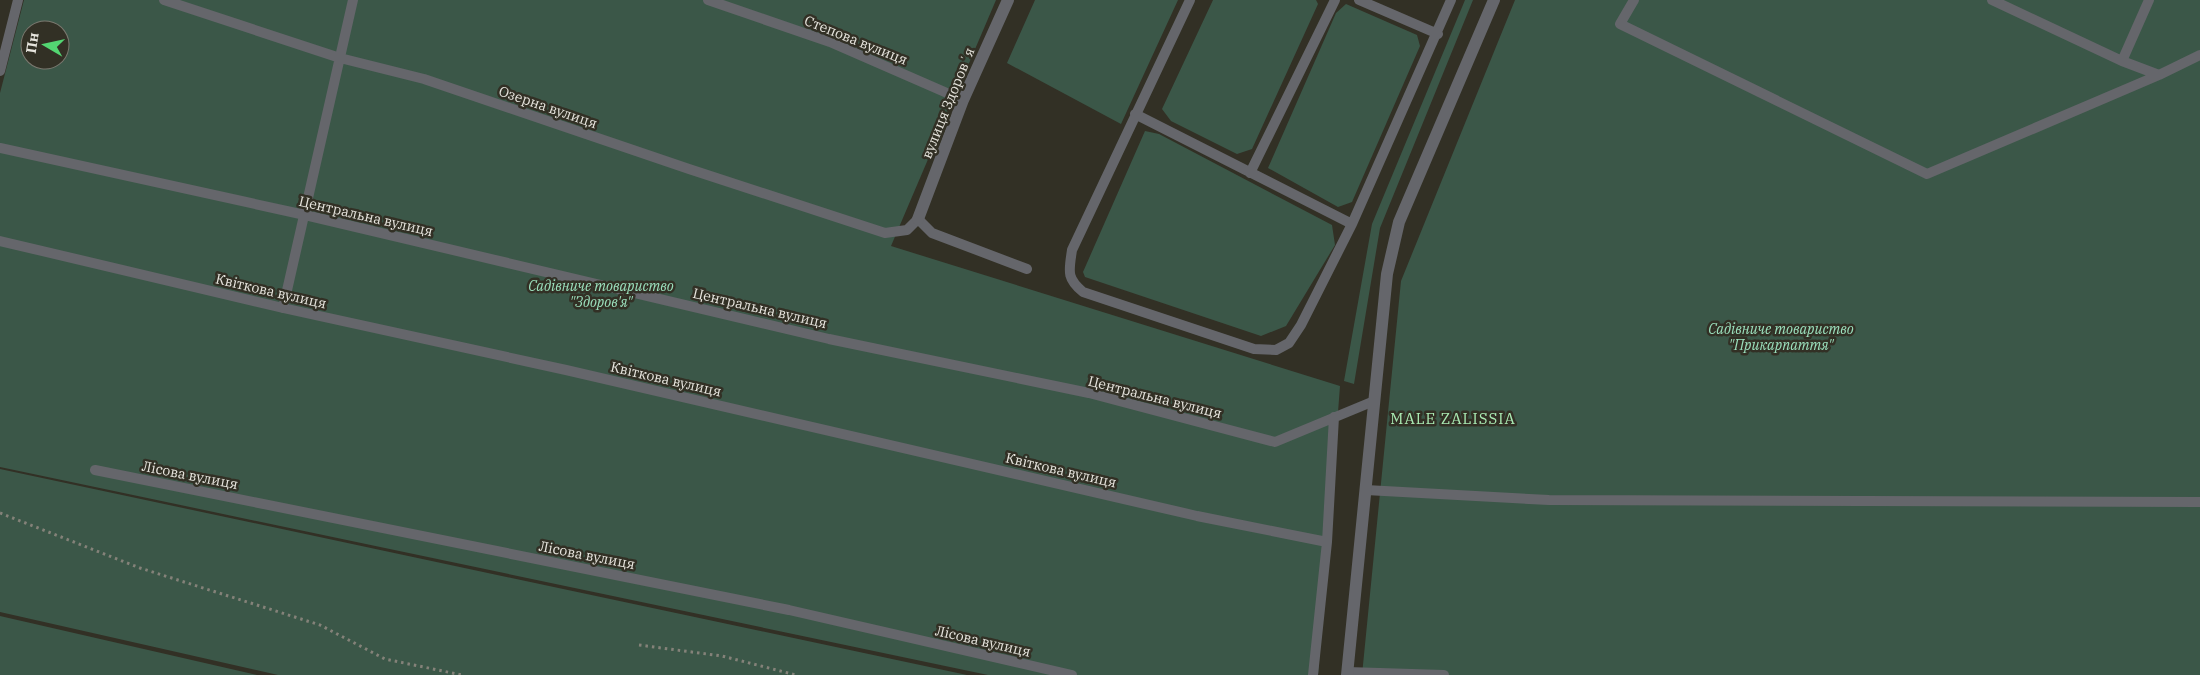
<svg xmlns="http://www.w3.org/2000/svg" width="2200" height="675" viewBox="0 0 2200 675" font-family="'IBM Plex Serif',serif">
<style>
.green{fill:#3b5748;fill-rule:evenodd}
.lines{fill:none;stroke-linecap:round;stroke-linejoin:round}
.path{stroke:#848279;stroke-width:3;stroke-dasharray:2.5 4;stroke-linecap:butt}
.lane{stroke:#65666b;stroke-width:10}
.street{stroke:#65666b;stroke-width:12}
.labels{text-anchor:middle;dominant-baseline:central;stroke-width:5;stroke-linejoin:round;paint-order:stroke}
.street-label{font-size:14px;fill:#e7e5de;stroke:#323025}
.park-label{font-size:14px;font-style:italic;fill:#9be0bd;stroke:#323025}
.neighbourhood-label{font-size:15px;letter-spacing:1px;fill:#aaebb4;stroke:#323025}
</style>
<rect width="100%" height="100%" fill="#323025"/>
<path class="green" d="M24,0H996L891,246L1340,386L1318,675H988L0,467V93ZM30,30H60V60H30Z
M1035,0H1178L1121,124L1007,63Z
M1213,0H1316L1318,4L1252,149L1237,154L1171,121L1162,109Z
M1465,0H1473L1380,228L1354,384L1344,381L1372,224Z
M1515,0H2200V675H1362L1401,281Z
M1346,4L1417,35L1420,46L1352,202L1338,207L1268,168L1336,13Z
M1145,131L1159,134L1332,225L1335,245L1286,326L1261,336L1085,277L1083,272Z
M0,469L967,675H278L0,612Z
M0,616L257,675H0Z"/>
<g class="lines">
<path class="path" d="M0,513L140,568L320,625L385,659L462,675
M639,645L722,656L796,675"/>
<path class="lane" d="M164,0L340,58L424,79L689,169L885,233L907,230L918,219L932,233L1027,269
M708,0L830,42L963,100
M1190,0L1072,250C1069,271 1066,278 1083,292L1254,349L1276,350L1289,343L1301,325L1352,224L1451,0
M1359,0L1438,34
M1634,0L1620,24L1927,174L2159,75L2200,55
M1992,0L2122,61L2159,75
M2122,61L2149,0
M0,71L18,0
M1135,114L1352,224
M0,148L305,215L829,339L1089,393L1275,442L1374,401
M1250,173L1335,0
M0,241L283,308L566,370L1197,516L1327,542
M283,308L353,0
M95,470L789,610L1072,675
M1366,490L1549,500L2200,502
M1347,672L1444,675
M1313,675L1327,542L1334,417"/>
<path class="street" d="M918,219L963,100L1008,0
M1347,675L1387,274L1399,222L1494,0"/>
</g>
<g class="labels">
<g class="street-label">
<text transform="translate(856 40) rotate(22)">Степова вулиця</text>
<text transform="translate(948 103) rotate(-68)">вулиця Здоровʼя</text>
<text transform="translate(548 107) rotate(19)">Озерна вулиця</text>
<text transform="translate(366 216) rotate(13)">Центральна вулиця</text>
<text transform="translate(271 291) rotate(13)">Квіткова вулиця</text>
<text transform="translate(760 308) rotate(13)">Центральна вулиця</text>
<text transform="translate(666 379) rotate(13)">Квіткова вулиця</text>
<text transform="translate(1155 397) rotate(14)">Центральна вулиця</text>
<text transform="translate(1061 470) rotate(13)">Квіткова вулиця</text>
<text transform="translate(190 475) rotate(11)">Лісова вулиця</text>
<text transform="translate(587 555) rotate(11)">Лісова вулиця</text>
<text transform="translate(983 641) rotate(13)">Лісова вулиця</text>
</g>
<g class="park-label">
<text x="601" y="286">Садівниче товариство<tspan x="601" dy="16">"Здоров'я"</tspan></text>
<text x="1781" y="329">Садівниче товариство<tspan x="1781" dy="16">"Прикарпаття"</tspan></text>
</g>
<g class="neighbourhood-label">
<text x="1453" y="418">MALE ZALISSIA</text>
</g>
</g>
<g transform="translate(45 45) rotate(279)"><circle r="24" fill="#323025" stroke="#7a786f"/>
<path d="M0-4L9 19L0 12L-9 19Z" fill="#53d672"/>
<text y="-8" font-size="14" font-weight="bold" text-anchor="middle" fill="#e7e5de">Пн</text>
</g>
</svg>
